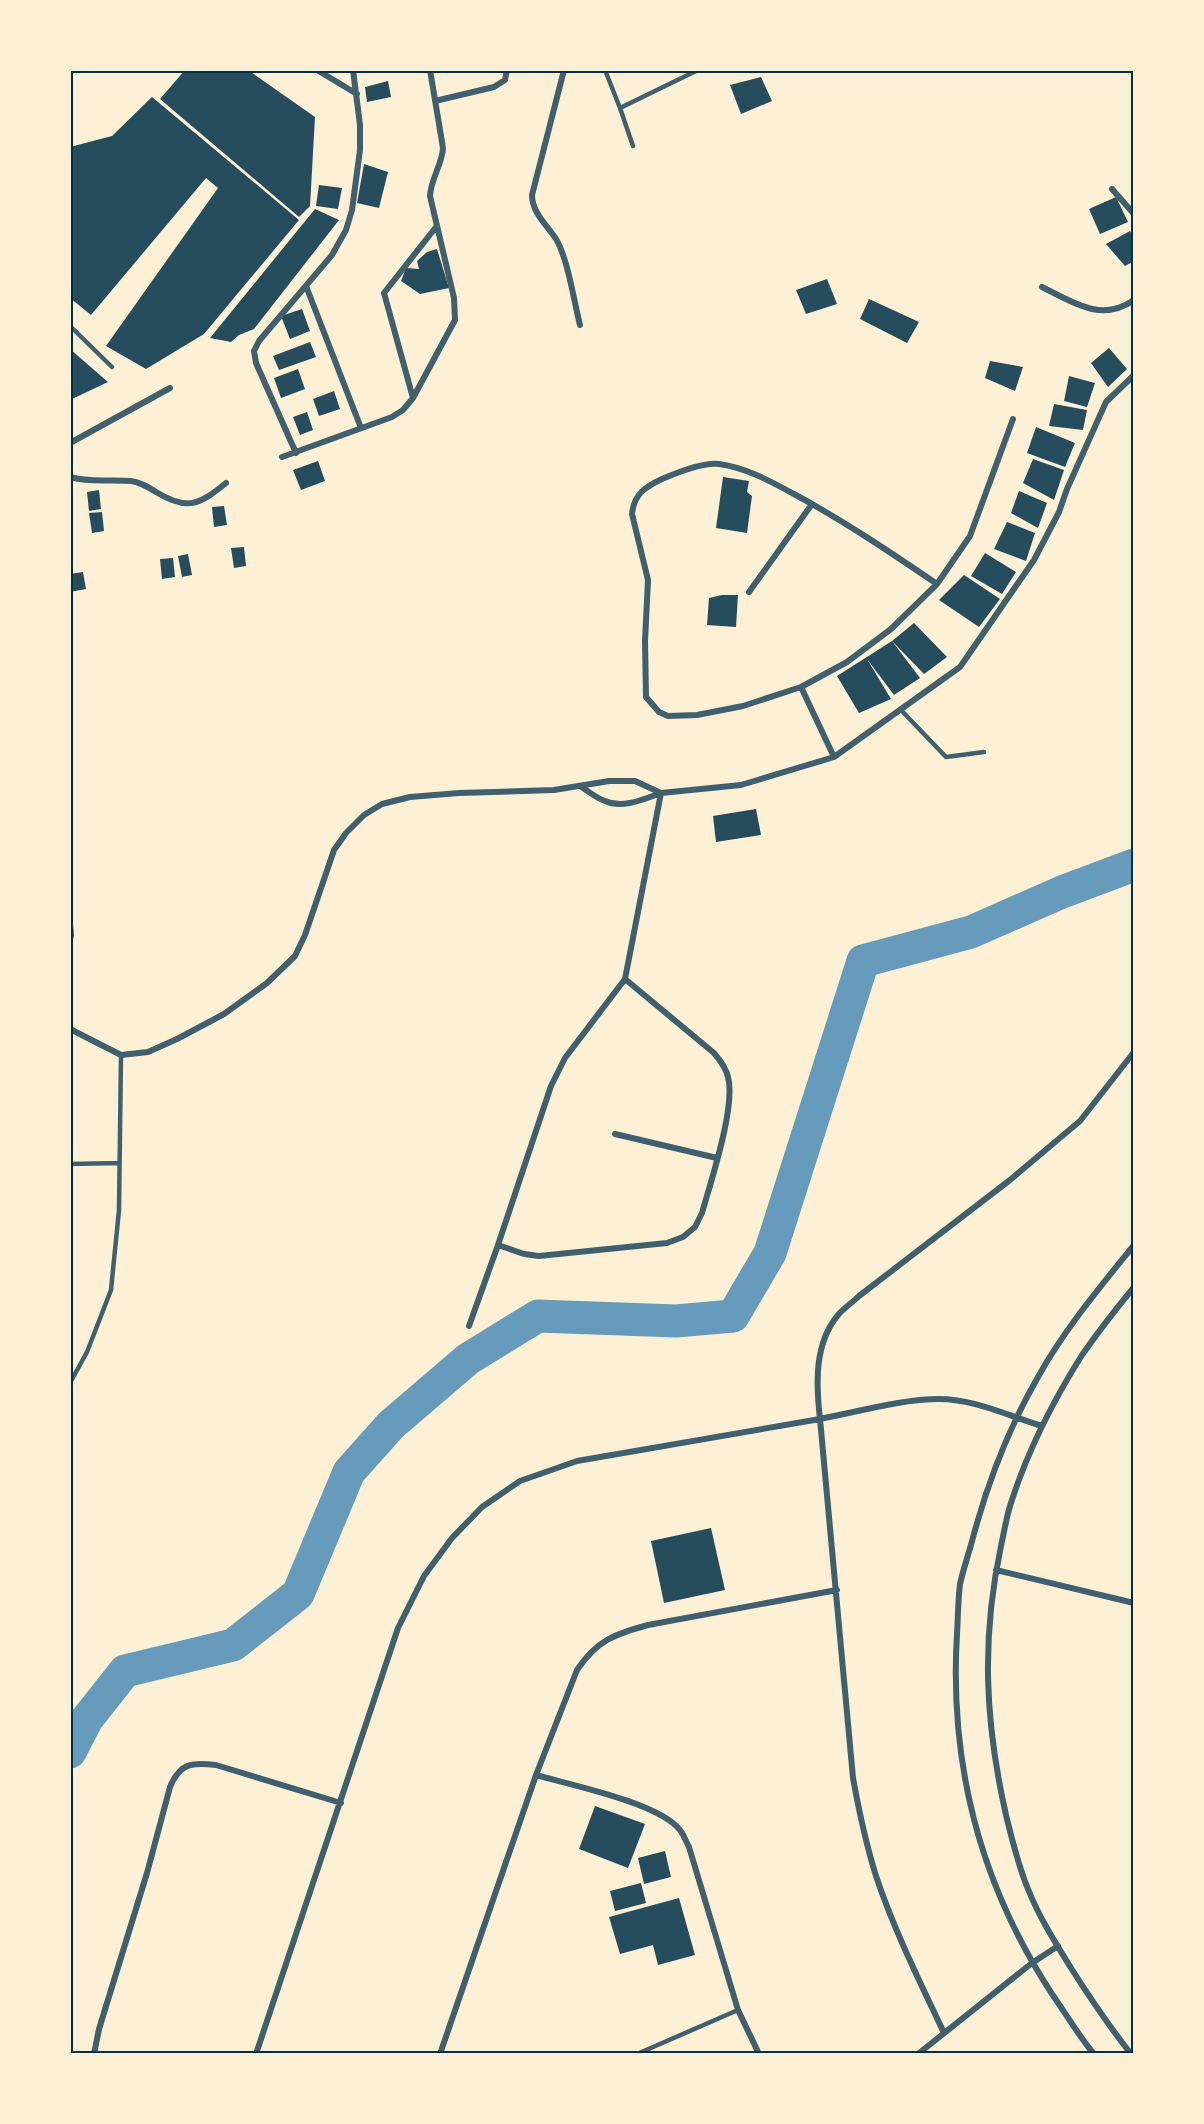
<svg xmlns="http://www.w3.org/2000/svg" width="1204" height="2124" viewBox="0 0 1204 2124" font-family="'Source Serif 4',serif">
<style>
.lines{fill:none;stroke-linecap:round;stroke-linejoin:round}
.river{stroke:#669bbc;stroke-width:33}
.building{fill:#264d5e}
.service{stroke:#3f606c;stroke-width:4.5}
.minor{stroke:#3f606c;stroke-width:6}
.neatline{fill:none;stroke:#003049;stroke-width:2}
</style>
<rect width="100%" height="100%" fill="#fdf0d5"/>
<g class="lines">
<path class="river" d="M70,1752L87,1719L125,1671L233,1645L298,1594L349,1472L391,1425L468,1359L538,1316L676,1321L733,1316L770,1253L863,961L971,932L1062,892L1134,865"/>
</g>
<path class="building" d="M185,70H248L315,117L310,206L299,217L160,99Z
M761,77L772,101L741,114L730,85Z
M388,81L391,97L367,102L365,87Z
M152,97L299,220L204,334L146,369L106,346L218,188L206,178L91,315L70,298V147L112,136Z
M364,164L388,172L379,208L357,203Z
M319,185L342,188L338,209L316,206Z
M1116,197L1128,222L1100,234L1089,209Z
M315,209L339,220L254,329L239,335L231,342L210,338Z
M1130,231L1134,238V261L1125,266L1106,244Z
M437,249L449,288L420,294L401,281L406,268L419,269L417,261L427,252Z
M827,279L837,304L806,314L796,290Z
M869,299L919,322L907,343L860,319Z
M302,309L310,331L290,339L281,316Z
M310,342L316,357L279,370L273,356Z
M1109,348L1127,369L1108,387L1091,363Z
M70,349L108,382L70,400Z
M990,361L1023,367L1015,391L985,378Z
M298,369L305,389L281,398L274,378Z
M1069,376L1095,383L1087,407L1064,401Z
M334,391L340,409L319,416L313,399Z
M1054,404L1087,410L1083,430L1049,426Z
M307,412L313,430L300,435L293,417Z
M1036,427L1075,443L1065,467L1027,453Z
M1033,459L1064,470L1054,500L1023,483Z
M318,461L325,481L301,490L293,470Z
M723,477L749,481L747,492L752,496L747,533L716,528Z
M99,490L101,509L89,511L87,492Z
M1019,491L1047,503L1038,528L1011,513Z
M224,506L227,525L214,527L212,507Z
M102,512L104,531L92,533L89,513Z
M1007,522L1035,533L1026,561L994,549Z
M244,547L246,566L234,568L231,548Z
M985,553L1016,572L1002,594L971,576Z
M188,554L192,575L182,577L178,556Z
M173,558L175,577L162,579L160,559Z
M83,572L86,589L70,592V574Z
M964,575L1000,599L979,627L939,600Z
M722,595H738L736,627L707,625L709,598Z
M914,623L947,657L924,674L892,641L920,678L894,695L867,659L891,699L859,713L837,676L892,641Z
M756,809L761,835L716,842L713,816Z
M70,912H72L74,936L71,946Z
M711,1528L725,1590L664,1603L651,1541Z
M595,1806L645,1824L628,1868L579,1849Z
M665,1851L671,1877L644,1884L638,1858Z
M641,1883L646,1903L615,1911L610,1891Z
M679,1898L695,1955L658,1965L653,1945L620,1954L609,1917Z"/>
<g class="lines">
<path class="service" d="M605,70L620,108L698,70
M620,108L633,146
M70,326L112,367
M900,709L946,757L984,752
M70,1164L119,1163
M70,1383L87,1352L111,1290L119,1210L121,1055
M637,2054L738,2010"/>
<path class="minor" d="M317,70L357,94
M564,70L532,195C532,213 547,225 556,239C568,259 574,302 580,325
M435,101L494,87L505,80L507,70
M1112,189L1134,214
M306,286L361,428
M1042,287C1073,302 1101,323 1134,300
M413,398L384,293L436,227
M70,443L170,388
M296,453L256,363L254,351L259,341L332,255L346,230L352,210L360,150V125L353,70
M282,457L392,417L403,410L413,398L455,320L454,298L430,196C431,178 442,165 443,148L430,70
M70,477C91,483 110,479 131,481C140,482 148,487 156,492C187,511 199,505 226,483
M937,584C890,552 844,521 794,494C770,481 747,468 719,464C704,462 676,473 662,479C645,487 634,494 632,514L648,580L645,641L646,697L659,712L668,716L697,715L743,706L801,687L847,662L891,629L937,584L970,536L1013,419
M749,592L812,504
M801,687L834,757
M580,786C588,791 596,798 605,801C623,809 644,799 661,793
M625,979L714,1053C720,1060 726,1068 728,1077C736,1106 711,1181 702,1213L695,1227L683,1237L667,1243L539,1256L524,1254L498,1245L551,1086L565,1058L625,979L661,793
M70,1029L121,1055L148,1052L177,1039L224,1014L267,983L295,956L305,935L334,850L346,833L364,815L382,804L410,797L459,793L554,790L609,781H635L661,793L741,785L834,757L960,667L1034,560L1059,512L1067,489L1106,402L1134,375
M615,1134L717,1158
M469,1326L498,1245
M996,1570L1134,1603
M536,1775C571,1785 659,1803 680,1830C684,1835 686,1842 689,1847L738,2010L759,2054
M944,2033C920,1982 894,1930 876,1876C866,1844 859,1811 853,1778L820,1419C857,1412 902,1399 939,1399C974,1399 1009,1416 1042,1426
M94,2054L99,2029L147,1873L170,1787C180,1763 192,1762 216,1765L341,1803
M256,2054L398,1628L424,1576L452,1538L482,1507L520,1481L577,1461L820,1419C816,1384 814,1344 838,1315C844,1308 853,1302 859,1296L1010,1180L1080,1121L1134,1052
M440,2054L536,1775L577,1670C597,1640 615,1634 648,1625L837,1590
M918,2054L1032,1963L1058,1946
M1094,2054C1078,2035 1066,2014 1052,1994C980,1884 949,1765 957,1634C958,1617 958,1600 960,1584C963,1571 967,1558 971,1545C986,1487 1008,1429 1038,1377C1064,1330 1100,1287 1134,1245
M1131,2054C1109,2026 1090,1998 1071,1968C1055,1942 1039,1917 1028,1889C1018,1865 1012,1840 1006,1815C985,1722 981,1640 1001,1546C1004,1533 1006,1519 1010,1506C1026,1455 1053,1401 1082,1355C1098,1332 1116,1309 1134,1287"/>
</g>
<rect width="1204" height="2124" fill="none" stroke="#fdf0d5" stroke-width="144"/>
<rect x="72" y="72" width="1060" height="1980" class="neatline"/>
</svg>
